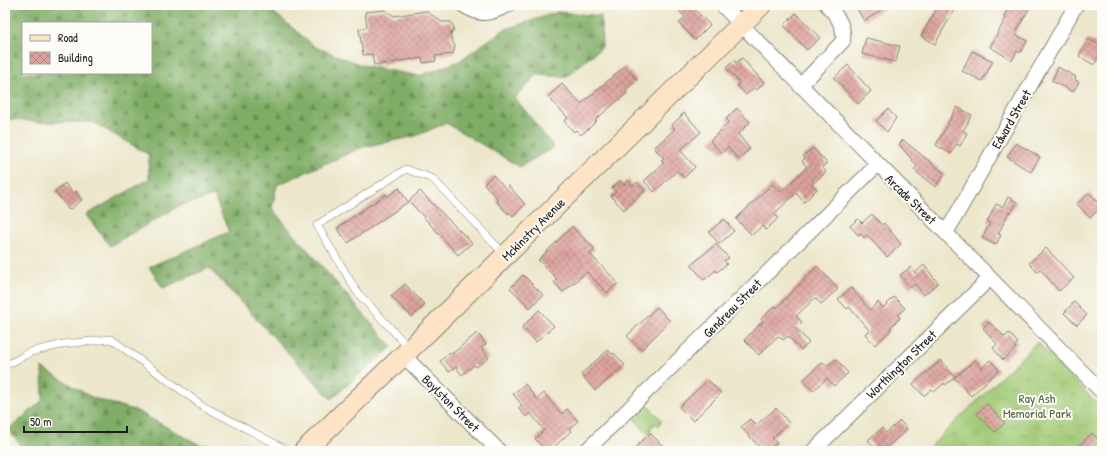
<svg xmlns="http://www.w3.org/2000/svg" width="1107" height="456" viewBox="0 0 1107 456" font-family="'Patrick Hand',sans-serif">
<style>
.grass{fill:url(#grass-tufts);stroke:#5e7248}
.forest{fill:url(#forest-firs);stroke:#4e6441;fill-rule:evenodd}
.building{fill:url(#building-cross-hatch)}
.lines{fill:none;stroke-linecap:round;stroke-linejoin:round}
.lane-casing{stroke:#848173;stroke-width:8}
.street-casing{stroke:#848173;stroke-width:16}
.secondary-casing{stroke:#848173;stroke-width:22}
.lane{stroke:#fff;stroke-width:7}
.street{stroke:#fff;stroke-width:14}
.secondary{stroke:#fee4c6;stroke-width:20}
.labels{text-anchor:middle;dominant-baseline:central;stroke-width:4;stroke-linejoin:round;paint-order:stroke}
.street-label{font-size:13px;fill:#1c1c1c;stroke:#fdfcf7}
.park-label{font-size:13px;fill:#516140;stroke:#fdfcf7}
</style>
<defs>
<pattern id="grass-tufts" width="24" height="20" patternUnits="userSpaceOnUse"><rect width="24" height="20" fill="#a1c975"/><path d="M3 7l-1-3M5 7V3M7 7l1-3M15 17l-1-3M17 17v-4M19 17l1-3" fill="none" stroke="#8aac65"/></pattern>
<pattern id="forest-firs" width="22" height="20" patternUnits="userSpaceOnUse"><rect width="22" height="20" fill="#80ad66"/><path d="M5 1l3.5 6h-7zM16 11l3.5 6h-7z" fill="#688c53"/></pattern>
<pattern id="building-cross-hatch" width="8" height="8" patternUnits="userSpaceOnUse"><rect width="8" height="8" fill="#dda29e"/><path d="M0 0l8 8M0 8l8-8" fill="none" stroke="#b28380"/></pattern>
</defs>
<rect width="100%" height="100%" fill="#fdfcf7"/>
<filter id="ink" filterUnits="userSpaceOnUse"><feTurbulence type="fractalNoise" baseFrequency=".025" numOctaves="2"/><feDisplacementMap in="SourceGraphic" scale="8" xChannelSelector="R" yChannelSelector="G"/><feConvolveMatrix kernelMatrix="1 2 1 2 8 2 1 2 1" color-interpolation-filters="sRGB"/></filter>
<filter id="wash" filterUnits="userSpaceOnUse"><feTurbulence type="fractalNoise" baseFrequency=".012" numOctaves="4" result="noise"/><feDisplacementMap in="SourceGraphic" scale="16" xChannelSelector="R" yChannelSelector="G"/><feGaussianBlur stdDeviation="0.9" result="paint"/><feColorMatrix in="noise" values="0 0 0 0 0 0 0 0 0 0 0 0 0 0 0 0 0 1.4 0 .05"/><feComposite in="paint" operator="in"/></filter>
<g filter="url(#wash)">
<rect width="100%" height="100%" fill="#ece6ca"/>
<path class="grass" d="M1037,342L1102,409V451H926Z
M648,406L659,417L661,421L659,426L656,423L650,429L652,432L649,435L636,421L634,416L643,407Z"/>
<path class="forest" d="M5,5H265L315,47L362,65L419,76L459,61L503,30L558,12L601,16L602,47L566,77L537,75L515,98L554,147L520,167L446,123L416,136L363,147L277,185L272,209L392,347L331,399L209,268L163,288L149,267L229,232L214,196L179,206L110,246L86,215L149,179V155L93,122H36L10,119L5,122ZM23,23H151V73H23Z
M42,368L93,398L137,411L200,445L249,443L256,451H26L8,430L43,400Z"/>
<g id="blocks">
<path class="building" d="M686,5H690L710,25L695,40L679,23L685,17L679,11Z
M855,5H890L864,21Z
M939,5H957L935,44L921,36Z
M1010,5H1031L1015,34L1027,41L1020,53L1017,51L1012,60L990,47L1006,18L1004,16Z
M385,10L394,16L426,11L442,22H451L454,27L453,32L450,35L455,47L453,54L435,56L436,61L423,63L422,58L374,65L372,54L363,55L359,29L367,27L365,12Z
M796,13L820,38L807,50L784,25Z
M866,38L900,46L896,62L862,54Z
M1088,39L1102,46V50L1094,65L1079,56Z
M972,51L993,61L982,81L962,71Z
M742,58L764,83L757,90L754,88L746,95L737,85L740,83L726,68L734,60L736,63Z
M848,65L871,91L858,104L834,78Z
M625,66L637,80L625,91L627,93L595,120L597,121L581,135L576,130L574,132L564,121L568,118L548,97L562,84L581,104Z
M1058,67L1076,77L1075,80L1079,82L1073,92L1052,81Z
M957,107L972,115L963,131L967,133L960,146L956,144L951,154L936,145Z
M737,108L750,122L738,134L750,149L738,159L728,147L722,153L710,141L729,122L726,119Z
M888,109L896,118L887,132L876,121Z
M684,113L701,132L680,150L695,167L684,178L677,171L654,192L644,181L664,163L661,160L664,158L654,148L675,129L672,125Z
M903,140L945,174L935,187L914,170L917,166L899,144Z
M1016,143L1040,157L1031,172L1007,157Z
M813,148L827,163L822,167L826,172L812,184L817,189L804,202L796,193L774,214L778,218L766,230L762,226L752,235L736,219L772,184L780,192L807,167L802,161L805,158L803,156Z
M493,175L505,188L508,185L525,204L513,216L509,212L508,214L496,201L498,199L484,184Z
M628,180L633,186L637,182L645,191L624,210L611,196L616,192L612,188L620,181L624,185Z
M65,183L73,194L76,191L82,200L69,210L55,191Z
M399,188L408,202L348,243L337,228L386,194L387,197Z
M420,191L472,243L458,255L409,201Z
M1089,193L1102,206L1090,218L1077,204Z
M1008,197L1017,202L1011,213L1009,212L998,234L1001,235L996,245L982,238L990,223L987,222L996,204L1003,207Z
M872,214L882,225L884,223L901,244L887,257L867,235L864,238L860,233L858,235L850,226L858,219L862,223Z
M724,219L734,231L719,244L709,232Z
M572,227L595,249L590,254L618,283L607,293L587,272L563,292L554,282L557,279L538,260Z
M716,244L729,258L724,261L727,264L717,272L716,270L704,280L691,265Z
M1046,248L1074,278L1059,291L1040,269L1037,272L1029,263Z
M924,265L938,283L924,295L915,284L910,288L900,275L911,267L915,273Z
M817,266L838,289L821,304L815,298L796,316L802,322L796,328L809,343L801,350L788,336L783,340L778,336L759,355L744,340L763,321L761,319L775,306L776,308Z
M523,275L543,295L530,308L510,288Z
M405,284L425,305L412,317L391,296Z
M851,288L870,310L878,302L883,308L894,297L905,308L898,315L900,318L890,328L891,330L875,345L865,334L869,330L849,307L847,309L838,299Z
M1074,302L1087,315L1077,325L1064,313Z
M657,307L670,321L641,350L627,336Z
M539,310L554,326L536,342L522,327Z
M989,322L1005,337L1009,333L1018,343L1014,347L1016,348L1003,360L993,348L997,344L983,328Z
M477,333L486,344L481,348L489,358L476,367L474,365L462,375L456,367L449,372L440,361L450,352L452,354Z
M608,350L612,354L614,353L625,365L595,391L581,374Z
M836,359L848,373L834,386L827,378L813,391L803,380L823,362L827,366Z
M941,360L955,377L945,385L944,383L934,392L931,389L924,396L913,384Z
M975,360L982,368L990,360L999,370L971,396L954,378Z
M708,380L721,393L693,421L679,407Z
M525,384L537,399L544,393L562,414L567,409L578,421L569,429L571,431L550,451H547L535,439L544,430L530,413L526,417L518,408L522,405L513,394Z
M987,404L1005,423L995,432L977,414Z
M776,408L789,423L772,438L777,443L767,451H763L741,427L750,419L756,425Z
M900,421L907,429L883,451H878L868,440L882,428L886,433Z
M650,433L668,451H632Z
M1092,433L1102,443V451H1074Z"/>
</g>
</g>
<g filter="url(#ink)">
<use href="#blocks" fill-opacity="0" stroke="#848173" stroke-width="1"/>
<g class="lines">
<defs>
<path id="lane" d="M410,349L357,292L317,225L406,169L433,179L504,254
M5,366L31,352L64,344L111,339L203,406L289,451"/>
<path id="street" d="M463,5C481,17 490,14 508,5
M722,5L1102,392
M800,86L843,41C845,26 837,16 827,5
M946,233L1076,5
M404,356L499,451
M586,451L877,165
M813,451L990,278"/>
<path id="secondary" d="M304,451L410,349L761,5"/>
</defs>
<use href="#lane" class="lane-casing"/>
<use href="#street" class="street-casing"/>
<use href="#secondary" class="secondary-casing"/>
<use href="#lane" class="lane"/>
<use href="#street" class="street"/>
<use href="#secondary" class="secondary"/>
</g>
</g>
<g class="labels">
<g class="street-label">
<text transform="translate(1011 119) rotate(-60)">Edward Street</text>
<text transform="translate(911 199) rotate(44)">Arcade Street</text>
<text transform="translate(533 229) rotate(-45)">Mckinstry Avenue</text>
<text transform="translate(732 308) rotate(-45)">Gendreau Street</text>
<text transform="translate(901 364) rotate(-44)">Worthington Street</text>
<text transform="translate(451 403) rotate(45)">Boylston Street</text>
</g>
<g class="park-label">
<text x="1037" y="398">Ray Ash<tspan x="1037" dy="15">Memorial Park</tspan></text>
</g>
</g>
<rect width="1107" height="456" fill="none" stroke="#fdfcf7" stroke-width="20"/>
<rect x="22" y="22" width="130" height="52" fill="#fdfcf7" stroke="#a3a29f"/>
<rect x="30" y="35" width="20" height="6" fill="#fee4c6" stroke="#a3a29f"/>
<text x="58" y="42" font-size="12" fill="#1c1c1c">Road</text>
<rect x="30" y="52" width="20" height="12" fill="url(#building-cross-hatch)" stroke="#a3a29f"/>
<text x="58" y="62" font-size="12" fill="#1c1c1c">Building</text>
<path d="M24 426v6h103v-6" fill="none" stroke="#1c1c1c" stroke-width="2"/>
<text x="30" y="426" font-size="12" fill="#1c1c1c" stroke="#fdfcf7" stroke-width="3" paint-order="stroke">50 m</text>
</svg>
